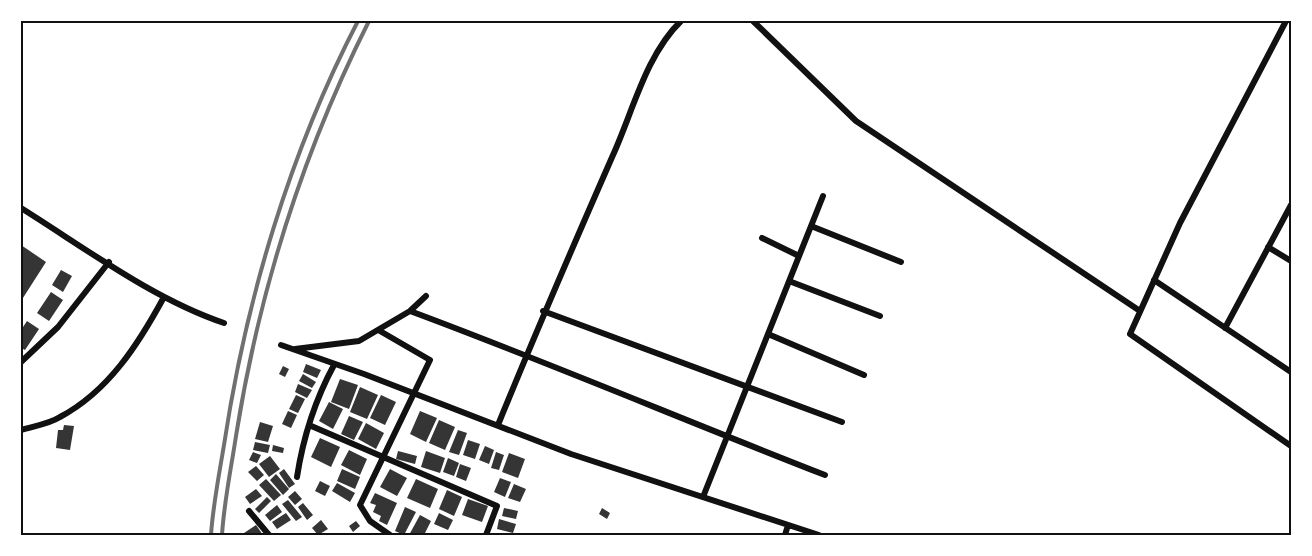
<svg xmlns="http://www.w3.org/2000/svg" width="1312" height="556" viewBox="0 0 1312 556" font-family="'Nunito Sans',sans-serif">
<style>
.building{fill:#353535}
.lines{fill:none;stroke-linecap:round;stroke-linejoin:round}
.minor{stroke:#111;stroke-width:6}
.rail{stroke:#707070;stroke-width:4}
.neatline{fill:none;stroke:#111;stroke-width:2}
</style>
<rect width="100%" height="100%" fill="#fff"/>
<path class="building" d="M21,245L46,262L21,301Z
M61,270L72,276L63,292L52,285Z
M51,292L63,300L49,321L37,313Z
M27,321L39,329L25,350L21,348V330Z
M306,364L321,370L317,378L303,372Z
M283,366L289,369L285,377L279,374Z
M303,374L316,382L312,388L299,381Z
M340,379L358,385L349,409L331,402Z
M298,384L312,390L307,398L295,392Z
M360,387L378,395L367,419L350,412Z
M296,395L305,399L298,413L289,409Z
M381,395L396,402L385,425L370,418Z
M329,402L343,409L333,429L319,421Z
M288,411L297,415L291,428L282,424Z
M420,411L437,418L426,442L410,434Z
M349,416L363,422L354,440L341,434Z
M439,420L455,427L445,450L429,443Z
M260,422L273,426L268,442L255,439Z
M366,423L384,433L376,449L358,439Z
M64,425L74,426L70,450L56,448L58,430H63Z
M458,430L467,433L459,455L449,452Z
M320,438L340,447L331,467L311,457Z
M468,440L480,444L475,459L463,455Z
M255,442L270,445L268,453L253,450Z
M273,445L284,448L283,453L272,451Z
M485,446L494,450L489,464L479,460Z
M349,450L367,459L360,475L341,465Z
M398,451L417,456L415,464L396,459Z
M426,451L445,458L440,473L421,467Z
M253,452L261,455L257,463L249,460Z
M496,452L504,455L499,470L491,468Z
M509,453L525,459L518,478L502,472Z
M270,456L280,469L269,477L259,464Z
M448,458L459,463L454,476L443,472Z
M460,464L471,468L466,481L456,477Z
M256,466L264,475L257,481L248,472Z
M284,469L295,484L289,488L279,473Z
M342,469L360,477L355,489L337,481Z
M390,469L407,478L397,496L380,487Z
M276,474L289,489L283,495L270,480Z
M500,478L511,482L505,497L494,492Z
M266,479L281,495L274,501L259,485Z
M416,479L438,489L430,508L407,498Z
M320,481L330,486L325,496L315,491Z
M337,483L355,493L350,502L332,491Z
M514,484L526,489L520,502L508,498Z
M256,489L262,496L250,504L245,497Z
M447,490L462,497L454,516L439,509Z
M295,491L302,499L295,505L288,497Z
M375,493L397,503L387,525L379,521L381,516L373,512L376,505L370,503Z
M267,497L271,501L259,513L255,509Z
M468,499L488,506L482,522L462,515Z
M288,500L302,517L296,521L282,504Z
M303,503L313,515L307,520L298,507Z
M277,505L282,512L270,521L265,515Z
M405,507L416,512L404,535L395,531Z
M504,508L518,511L516,519L502,516Z
M602,508L610,513L607,519L599,514Z
M286,513L291,520L277,529L272,522Z
M439,513L453,520L448,530L434,524Z
M420,515L431,521L424,535H409Z
M499,519L516,524L513,533L497,529Z
M321,520L328,529L318,535L312,528Z
M356,521L360,526L353,532L349,526Z
M256,525L263,535H246L244,533Z"/>
<g class="lines">
<path class="minor" d="M753,21L856,121L1140,311
M1286,21L1180,223L1130,334L1291,446
M21,208C85,248 153,299 224,323
M811,226L901,262
M762,238L799,256
M1268,247L1291,261
M1154,280L1291,372
M789,281L880,316
M410,311C550,363 686,421 825,475
M543,311L842,422
M1225,328L1291,205
M380,331L430,360L360,505L370,521L390,535
M768,334L864,375
M281,345L364,374L571,454L819,535
M295,349L359,341L410,311L426,296
M21,362L58,327L109,262
M309,425L497,506L486,535
M498,425C535,334 574,244 613,155C633,111 646,55 681,21
M21,430C34,426 49,424 60,417C109,391 139,343 164,297
M297,477C303,438 315,400 334,365
M703,497L823,196
M249,511L269,535
M785,535L788,525"/>
<path class="rail" d="M211,535C213,505 219,475 224,445C246,299 290,152 358,21
M222,535C224,502 231,469 236,436C259,291 303,152 369,21"/>
</g>
<rect width="1312" height="556" fill="none" stroke="#ffffff" stroke-width="45"/>
<rect x="22" y="22" width="1268" height="512" class="neatline"/>
</svg>
